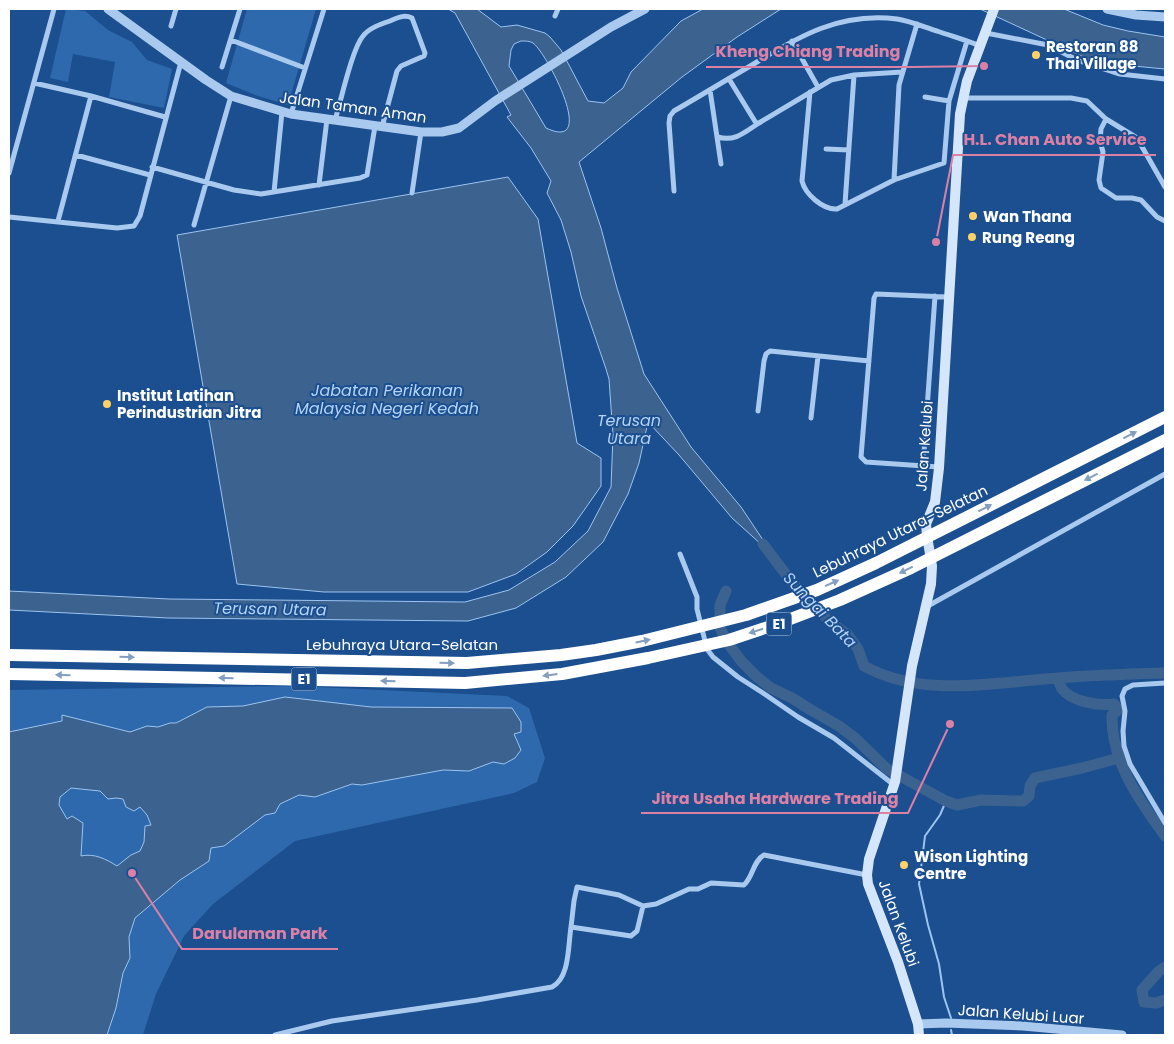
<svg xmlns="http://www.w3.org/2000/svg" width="1174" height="1044" viewBox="0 0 1174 1044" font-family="Poppins,sans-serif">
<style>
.green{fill:#2e69ad}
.water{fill:#3c6290;stroke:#9cc4f0;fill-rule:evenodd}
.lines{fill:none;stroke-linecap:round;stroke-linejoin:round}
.stream{stroke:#9cc4f0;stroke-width:2}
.river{stroke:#3c6290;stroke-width:11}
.minor{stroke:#a9c9ee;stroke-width:5}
.tertiary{stroke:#a9c9ee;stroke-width:9}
.secondary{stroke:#d6e6fa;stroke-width:10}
.motorway{stroke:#fff;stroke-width:12}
.oneway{fill:#829ec1}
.poi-dot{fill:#ffd166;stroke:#1b4f8f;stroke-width:2}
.labels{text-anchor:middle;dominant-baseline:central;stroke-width:4;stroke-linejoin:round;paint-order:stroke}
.shield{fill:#1b4f8f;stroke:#bbcadd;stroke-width:1}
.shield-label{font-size:14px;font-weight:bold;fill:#fff}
.poi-label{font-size:15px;font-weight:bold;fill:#fff;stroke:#1b4f8f;text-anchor:start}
.street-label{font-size:15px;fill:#fff;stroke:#1b4f8f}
.water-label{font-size:16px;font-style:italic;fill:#b5d3f5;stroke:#1b4f8f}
.leader{fill:none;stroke:#dd80a5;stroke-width:2}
.callout-dot{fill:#dd80a5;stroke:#1b4f8f;stroke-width:2}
.callout-label{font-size:16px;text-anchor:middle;font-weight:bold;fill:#dd80a5;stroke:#1b4f8f;stroke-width:4;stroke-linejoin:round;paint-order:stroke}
</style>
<rect width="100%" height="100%" fill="#1b4f8f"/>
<path class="green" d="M66,9L85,11L108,30L132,42L147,60L172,69L164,108L109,97L115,62L73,54L68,82L50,78Z
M247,9H316L288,105L258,96L226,83Z
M296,686L507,696L529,708L545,758L537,782L514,793L295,841L213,904L184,936L156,994L143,1035H9V690Z"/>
<path class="water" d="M448,9H477L501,27L517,25L545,33L550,37L561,50L588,101L604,103L623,88L631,72L681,21L703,9H781L737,37L682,77L579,162L601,228L617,288L644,374L691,447L741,507L773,555L732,518L679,455L648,422L639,463L628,494L603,542L566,577L516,608L468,621L168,618L9,610V591L169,599L465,602L509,590L555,562L588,531L611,487L613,435L609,379L606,369L581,296L571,252L561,220L547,193L551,181L531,148L507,117L511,115L455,13ZM521,41C525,41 530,41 533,43C547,53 599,153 546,128L509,66L511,50L514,44Z
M980,9H1064L1103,25L1128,31L1165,37V69L1123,65L1088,59Z
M508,177L538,219L577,443L601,458V486L573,526L547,552L516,574L468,592H324L237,584L177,235Z
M285,697L371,707L512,708L521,722V732L514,734L521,750L515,758L504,764L493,762L469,771L443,770L362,785L352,784L315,797L299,795L280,804L275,813L265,815L224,846L211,848L209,861L180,880L135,918L129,937L130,958L123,973L116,1008L107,1035H9V732L62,721V715L130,732L147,726L158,727L170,723H176L207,707L243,706ZM71,788L100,791L108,799L116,798L123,799L126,807L134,811L140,807L147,815L151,825L145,826L144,842L140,851L131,855L117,866C106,859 94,853 81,856L83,823L72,816L67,819L59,805L60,797Z"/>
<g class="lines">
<path class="stream" d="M946,801L940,815L925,836L919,884L928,925L939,964L944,997L951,1018
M951,1030L952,1035"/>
<path class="river" d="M763,544L791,581L830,622L848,635L858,649L864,666C924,699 994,682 1059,678C1094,675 1130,674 1165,673
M726,591L720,605V628L727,642L742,662L757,677L771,688L792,698L811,710L839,726L855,738L887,769L946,801L957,805L981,800L1023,801L1029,796L1030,786L1035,778L1082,768L1119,758
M1058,678C1059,681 1060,686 1062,689C1072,702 1099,706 1114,704L1118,710L1112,715C1111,761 1139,800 1165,836
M1165,967L1159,971L1142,990L1144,1002L1156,1003L1165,1000"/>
<path class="minor" d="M555,16L558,9
M171,26L176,9
M986,33L1048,45L1077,60L1120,74L1165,79
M231,40L305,68
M792,41L818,87
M222,67L240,9
M729,79L756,123H759L831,80L854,75L902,72
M34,83L91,96L165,117
M710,90L721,164
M810,92L802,181C805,194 823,210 837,209L894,180L944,163L949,101L967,41
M925,97L949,101
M963,98H1071L1087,101L1106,119L1137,138L1165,187
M291,114L324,9
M1106,119L1101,129L1100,141L1103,152L1099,180L1101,188L1116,198H1132L1141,200L1157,217L1165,221
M335,120C341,101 352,49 363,36C369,28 381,24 390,21C397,18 404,14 412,18L425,53L424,56L401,66L397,71L382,127
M718,137C735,142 745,132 759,123
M826,149L849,150
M76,155L150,175
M152,167L234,190L261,194L360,178L367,175L375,126
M9,173L54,9
M894,180L899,85L917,24
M319,185L327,119
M674,191L669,123L670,116L674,111C700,96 726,80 752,65C799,36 840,12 897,19C910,21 924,27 937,31C951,36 966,40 980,46
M274,192L282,112
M412,193L421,132
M845,204L854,75
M9,217L117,228L134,226L140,216L181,62
M58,221L91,96
M194,225L231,96
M758,411L764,361L766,354L770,351L869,361
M811,418L818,356
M923,466L935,296
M939,467L866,462L861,457L874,298L876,294L948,297
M680,554L697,597V609L707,649L713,657L738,677L763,693L798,717L834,738L894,785
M926,607L1165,474
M1165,683L1133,685L1125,689L1122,696L1125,711L1123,731L1124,746L1130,764L1165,823
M571,927L574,901L577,887L619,895L643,906
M275,1035L332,1021L477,1000L552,987C570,978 568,945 571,927L631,936L637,931L643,906L656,904L689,889H698L711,883L744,885C753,877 753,861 764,855L867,875"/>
<path class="tertiary" d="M108,9L206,80L231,96L291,114L421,132H442L459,128L495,101L528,80L611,27L645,9
M1107,9L1136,15L1165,17
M918,1024L946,1023L1023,1026L1122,1035"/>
<path class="secondary" d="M919,1035L918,1024L898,962L868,884L867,875L869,859L895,782L912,666L931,584L932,566L927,536L926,524L935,502L939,468L960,114L967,81L994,9"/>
<path class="motorway" d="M9,655L467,663L561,655L596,650L642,641L746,615L817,590L876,563L1165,417
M9,674L465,683L562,674L648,658L729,640L780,623L840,600L911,568L1165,440"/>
</g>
<defs><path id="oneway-solid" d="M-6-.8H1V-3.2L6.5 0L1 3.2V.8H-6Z" transform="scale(1.25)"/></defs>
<g class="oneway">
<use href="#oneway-solid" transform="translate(1130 435) rotate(-27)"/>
<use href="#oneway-solid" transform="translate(1091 477) rotate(153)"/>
<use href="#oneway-solid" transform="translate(985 508) rotate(-27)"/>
<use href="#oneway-solid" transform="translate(906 570) rotate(154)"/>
<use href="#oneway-solid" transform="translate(832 583) rotate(-24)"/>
<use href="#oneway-solid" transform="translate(756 631) rotate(162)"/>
<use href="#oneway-solid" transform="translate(643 641) rotate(-12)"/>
<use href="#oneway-solid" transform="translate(127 657) rotate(1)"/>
<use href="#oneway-solid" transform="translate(447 663) rotate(1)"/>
<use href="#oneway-solid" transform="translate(63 675) rotate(-179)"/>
<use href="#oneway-solid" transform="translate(550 675) rotate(173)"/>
<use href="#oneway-solid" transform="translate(226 678) rotate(-179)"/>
<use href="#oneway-solid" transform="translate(388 681) rotate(-179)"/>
</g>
<g class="poi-dot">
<circle cx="1036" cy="55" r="5"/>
<circle cx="973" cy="216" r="5"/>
<circle cx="972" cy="237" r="5"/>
<circle cx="107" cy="404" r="5"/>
<circle cx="904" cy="865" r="5"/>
</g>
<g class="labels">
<g class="shield">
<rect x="766.5" y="612.5" width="25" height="23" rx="4"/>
<rect x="291.5" y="667.5" width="25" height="23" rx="4"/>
</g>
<g class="shield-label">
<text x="779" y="624">E1</text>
<text x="304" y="679">E1</text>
</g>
<g class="poi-label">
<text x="1046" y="46">Restoran 88<tspan x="1046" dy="17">Thai Village</tspan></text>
<text x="983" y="216">Wan Thana</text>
<text x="982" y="237">Rung Reang</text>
<text x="117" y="395">Institut Latihan<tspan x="117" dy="17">Perindustrian Jitra</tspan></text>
<text x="914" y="856">Wison Lighting<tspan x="914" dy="17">Centre</tspan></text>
</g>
<g class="street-label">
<text transform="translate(353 107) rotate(8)">Jalan Taman Aman</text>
<text transform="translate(924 446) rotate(-86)">Jalan Kelubi</text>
<text transform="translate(900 531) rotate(-26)">Lebuhraya Utara–Selatan</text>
<text x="402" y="644">Lebuhraya Utara–Selatan</text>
<text transform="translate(899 923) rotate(70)">Jalan Kelubi</text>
<text transform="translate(1021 1014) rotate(4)">Jalan Kelubi Luar</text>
</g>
<g class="water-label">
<text x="387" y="390">Jabatan Perikanan<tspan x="387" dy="18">Malaysia Negeri Kedah</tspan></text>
<text x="629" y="420">Terusan<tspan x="629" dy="18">Utara</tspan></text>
<text transform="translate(270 609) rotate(1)">Terusan Utara</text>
<text transform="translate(820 610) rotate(46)">Sungai Bata</text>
</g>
</g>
<path class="leader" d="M984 66L911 67H706M936 242L953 155H1156M950 724L908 813H641M132 873L182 949H338"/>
<g class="callout-dot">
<circle cx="984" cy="66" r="5"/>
<circle cx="936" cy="242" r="5"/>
<circle cx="950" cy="724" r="5"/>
<circle cx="132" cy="873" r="5"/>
</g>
<g class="callout-label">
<text x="808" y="57">Kheng Chiang Trading</text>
<text x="1055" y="145">H.L. Chan Auto Service</text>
<text x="775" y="804">Jitra Usaha Hardware Trading</text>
<text x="260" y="939">Darulaman Park</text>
</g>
<rect width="1174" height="1044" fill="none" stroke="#ffffff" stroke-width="20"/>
</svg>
